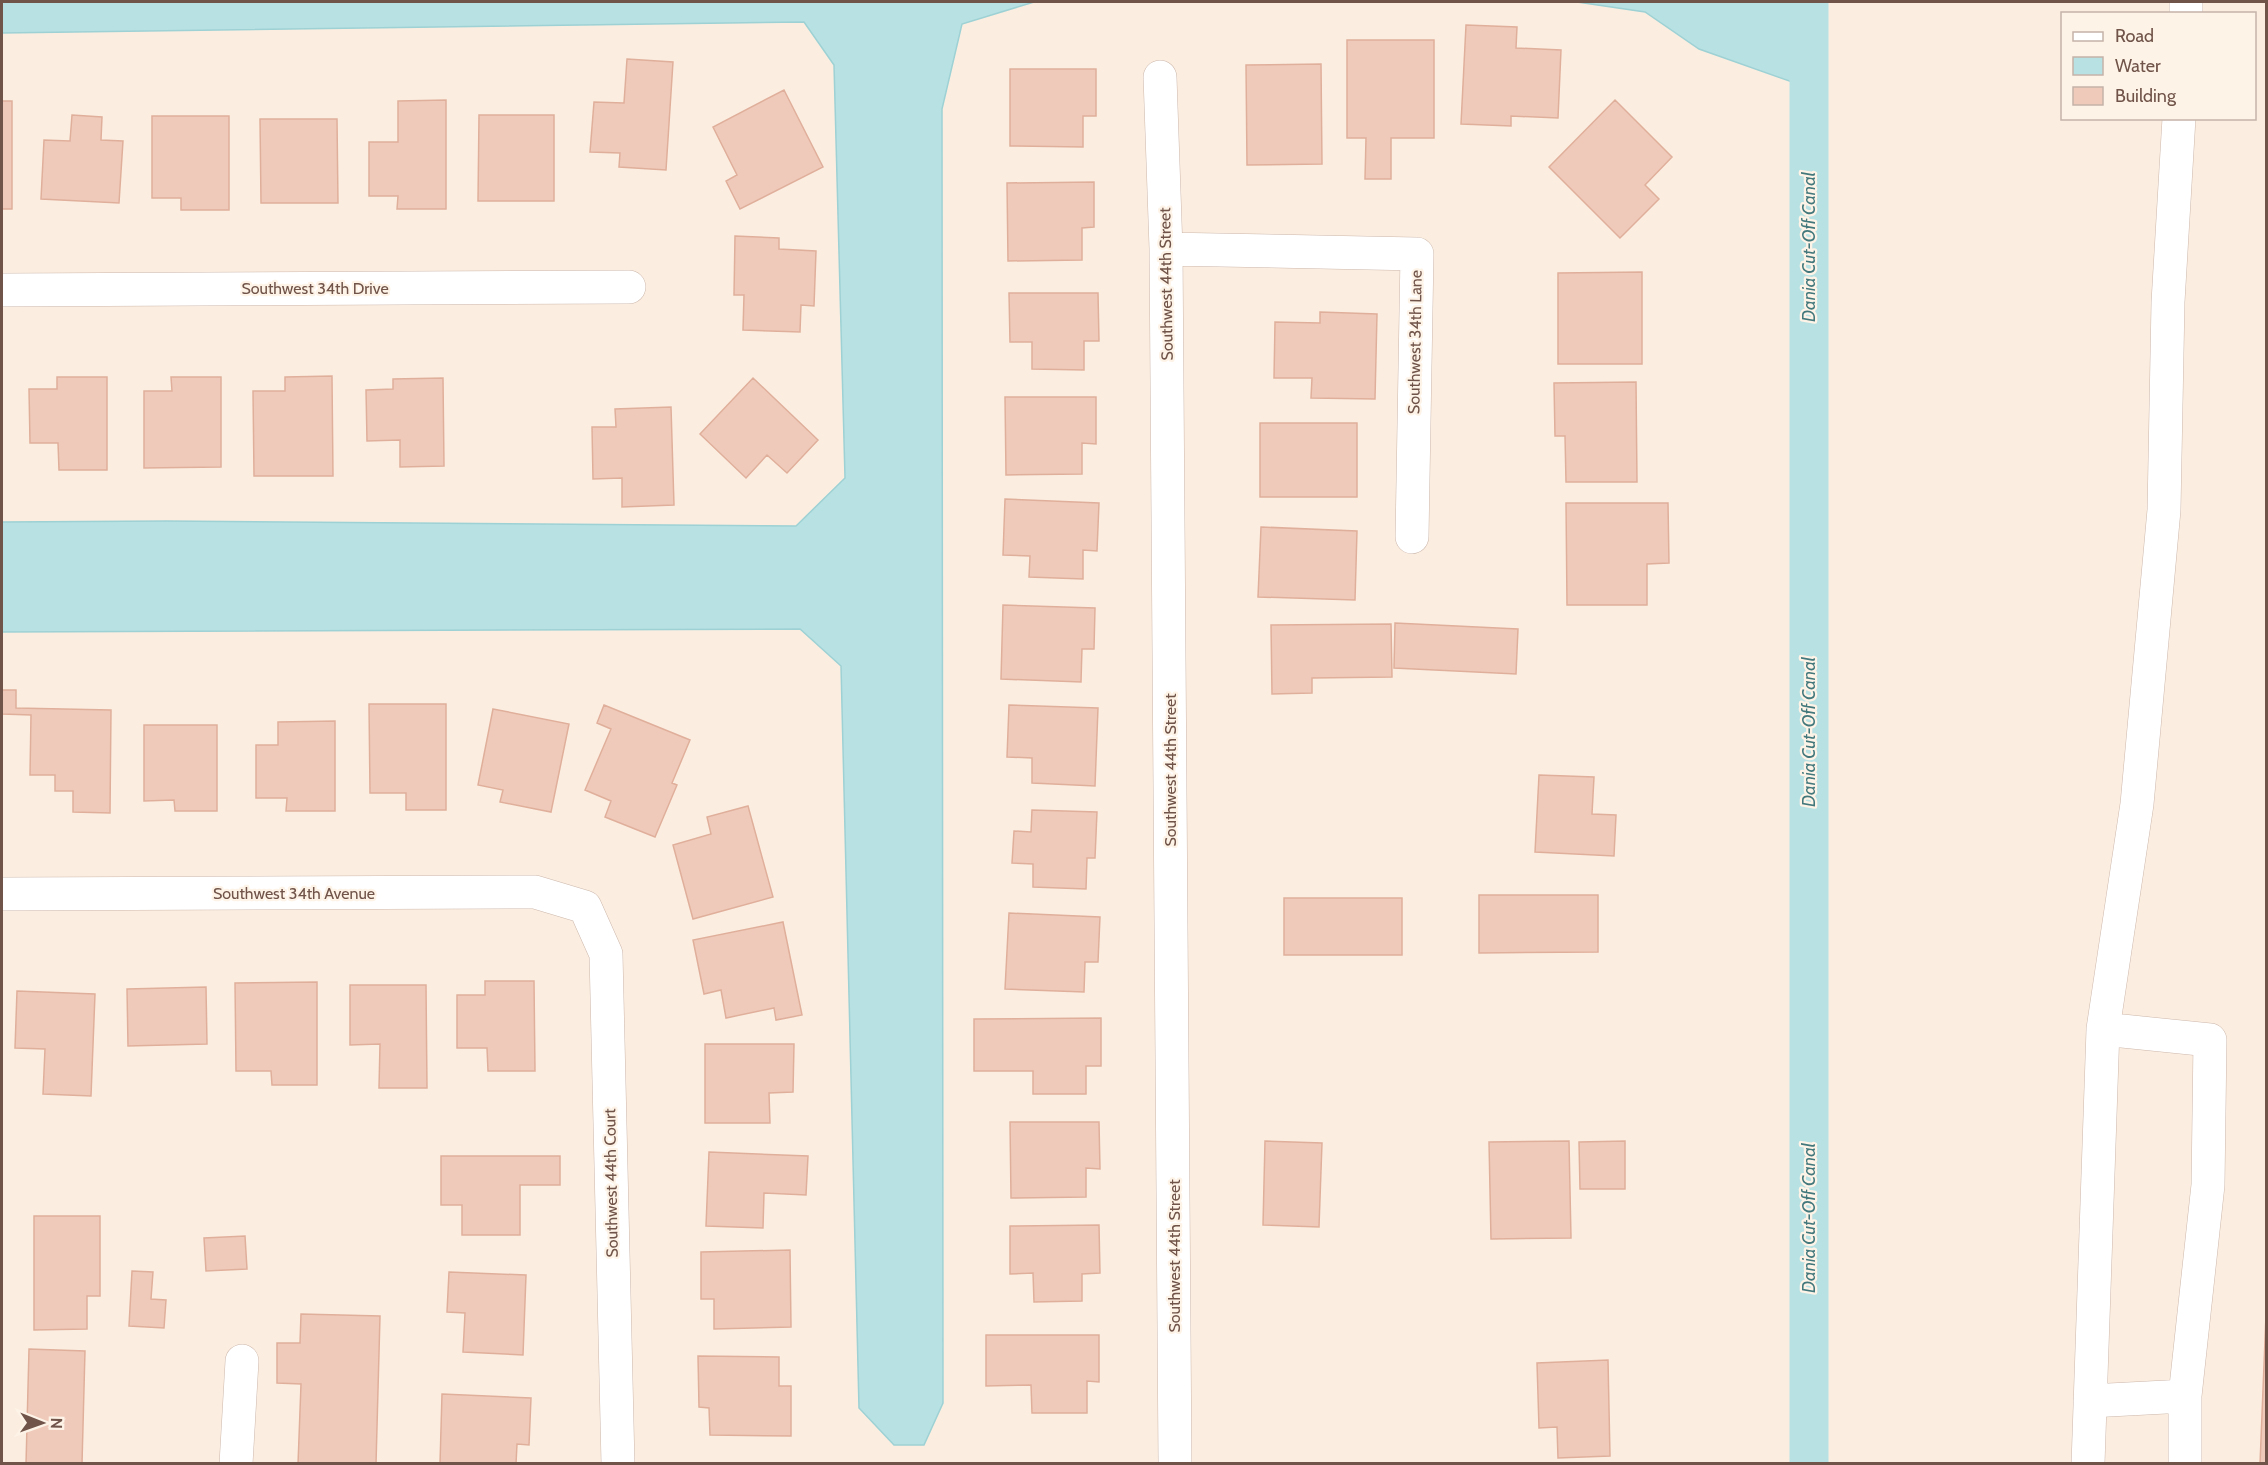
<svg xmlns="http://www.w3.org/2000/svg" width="2268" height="1465" viewBox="0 0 2268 1465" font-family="Cabin,sans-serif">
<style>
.water{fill:#b7e1e3;stroke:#9ed1d4;stroke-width:1.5}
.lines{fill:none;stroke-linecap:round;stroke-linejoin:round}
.canal{stroke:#b7e1e3;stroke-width:39}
.building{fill:#efcaba;stroke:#e0af9b;stroke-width:1.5}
.minor-casing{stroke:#cdb7ab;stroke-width:34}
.minor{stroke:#fff;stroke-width:33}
.labels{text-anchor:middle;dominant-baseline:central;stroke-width:4.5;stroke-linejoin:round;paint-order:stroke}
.street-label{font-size:16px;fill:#705349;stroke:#fef3e7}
.water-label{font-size:18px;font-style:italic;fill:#42787c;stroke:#fef3e7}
</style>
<rect width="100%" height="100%" fill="#fbeee1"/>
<path class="water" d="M2,2H1034L962,24L942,109L943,1403L924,1445H894L859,1408L841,666L800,629L2,632V522L167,521L796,526L845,478L834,65L804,22L2,33Z
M1577,2H1809V88L1699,49L1645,12Z"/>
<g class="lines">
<path class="canal" d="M1809,2V1464"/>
</g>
<path class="building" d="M1466,25L1517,27L1516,48L1561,50L1558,118L1511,116V126L1461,124Z
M1347,40H1434V138H1391V179H1365L1366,138H1347Z
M627,59L673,62L666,170L619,167L620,153L590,152L594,102L624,103Z
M1321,64L1322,164L1247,165L1246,65Z
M1010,69H1096V116H1083V147L1010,146Z
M784,90L823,167L740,209L726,181L737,175L713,127Z
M446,100V209H397L398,196H369V142H398V101Z
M1615,100L1672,157L1645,185L1659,199L1620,238L1549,167Z
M2,101H12V209H2Z
M72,115L102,117L101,140L123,141L119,203L41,199L44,140L70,141Z
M479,115H554V201H478Z
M152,116H229V210H181V198H152Z
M260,119H337L338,203H261Z
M1094,182V227L1082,228V260L1008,261L1007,183Z
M735,236L779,238V249L816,251L814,306L801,305L800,332L743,330L744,295H734Z
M1642,272V364H1558V273Z
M1009,293H1098L1099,341H1084V370L1032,369V342H1010Z
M1320,312L1377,314L1375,399L1311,398L1312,378H1274L1275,322L1320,323Z
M332,376L333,476H254L253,391H285V377Z
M57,377H107V470H59L58,443H30L29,389H57Z
M171,377H221V467L144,468V391H172Z
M443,378L444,466L400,467V440L367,441L366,390L393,389V379Z
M753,378L818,440L787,473L767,455L746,478L700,434Z
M1636,382L1637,482H1566L1565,436H1555L1554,383Z
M1005,397H1096V444L1082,443V474L1006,475Z
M671,407L674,505L622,507V478L593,479L592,427H616L615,409Z
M1260,423H1357V497H1260Z
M1005,499L1099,503L1097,551L1083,550V579L1029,577L1030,556L1003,555Z
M1566,503H1668L1669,563L1647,564V605H1567Z
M1261,527L1357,531L1355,600L1258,597Z
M1003,605L1095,608L1094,649H1082L1081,682L1001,679Z
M1395,623L1518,629L1516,674L1394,668Z
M1391,624L1392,677L1312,678V693L1272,694L1271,625Z
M2,690H16V708L111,710L110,813L73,812V791H55V775H30L31,715L2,714Z
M369,704H446V810H406V793H370Z
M604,705L690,740L672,783L677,785L655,837L605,817L611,801L585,790L611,729L597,723Z
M1009,705L1098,708L1095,786L1032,783V758L1007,757Z
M493,709L569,724L551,812L500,802L503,790L478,785Z
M335,721V811H286L287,798H256V745H278V722Z
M144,725H217V811H175L174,800L144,801Z
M1539,775L1594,777L1592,814L1616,815L1614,856L1535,852Z
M748,806L773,897L693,919L673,845L711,834L707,817Z
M1032,810L1097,812L1095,858H1087L1086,889L1033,887V864L1012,863L1014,831L1031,832Z
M1479,895H1598V952L1479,953Z
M1284,898H1402V955H1284Z
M1009,913L1100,917L1098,962H1085L1084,992L1005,989Z
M783,922L802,1015L776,1020L774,1008L726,1018L721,990L704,994L693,940Z
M485,981H534L535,1071H488L487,1048H457V995H485Z
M317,982V1085H272L271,1071H236L235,983Z
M350,985H426L427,1088H379L380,1044L350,1045Z
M206,987L207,1044L128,1046L127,989Z
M17,991L95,994L91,1096L43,1094L45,1049L15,1048Z
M1101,1018V1066H1086V1094H1033V1071H974V1019Z
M705,1044H794L793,1092L769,1093L770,1123H705Z
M1010,1122H1099L1100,1169L1086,1168V1197L1011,1198Z
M1265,1141L1322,1143L1319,1227L1263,1225Z
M1569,1141L1571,1238L1491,1239L1489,1142Z
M1625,1141V1189H1580L1579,1142Z
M709,1152L808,1156L806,1195L764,1193L763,1228L706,1226Z
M441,1156H560V1185H520V1235H462V1205H441Z
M34,1216H100V1296H87V1329L34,1330Z
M1099,1225L1100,1273L1082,1274V1301L1034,1302L1033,1273L1010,1274V1226Z
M245,1236L247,1269L206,1271L204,1238Z
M790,1250L791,1327L714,1329V1299H701V1252Z
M132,1271L153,1272L151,1299L166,1300L164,1328L129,1326Z
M449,1272L526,1275L523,1355L463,1352L465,1313L447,1312Z
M301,1314L380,1316L376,1464H298L301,1384L277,1383V1343H300Z
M2266,1315V1464H2260Z
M986,1335H1099V1382L1087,1381V1413H1032L1031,1385L986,1386Z
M29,1349L85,1351L82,1464H26Z
M698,1356L779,1357V1386H791V1436L710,1435L709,1408L699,1407Z
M1608,1360L1610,1456L1558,1458L1557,1427L1539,1428L1537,1363Z
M442,1394L531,1398L529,1445L517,1444L516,1464H440Z"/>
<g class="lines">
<defs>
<path id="minor" d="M2186,14V2
M1160,77L1166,249L1175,1464
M1166,249L1417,254L1412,537
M2,290L629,287
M2,894L535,892L585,907L606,954L618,1464
M2103,1029L2210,1040L2208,1185L2185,1396V1464
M2090,1401L2185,1396
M236,1464L242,1361
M2088,1464L2103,1029L2137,804L2164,510L2168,302L2179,118"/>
</defs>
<use href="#minor" class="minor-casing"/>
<use href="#minor" class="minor"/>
</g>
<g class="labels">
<g class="street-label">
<text transform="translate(1166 284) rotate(-91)">Southwest 44th Street</text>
<text x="315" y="288">Southwest 34th Drive</text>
<text transform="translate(1415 342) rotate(-89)">Southwest 34th Lane</text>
<text transform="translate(1170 770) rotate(-90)">Southwest 44th Street</text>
<text x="294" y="893">Southwest 34th Avenue</text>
<text transform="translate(611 1183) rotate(-91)">Southwest 44th Court</text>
<text transform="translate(1174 1256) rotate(-90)">Southwest 44th Street</text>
</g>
<g class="water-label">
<text transform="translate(1809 247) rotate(-90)">Dania Cut-Off Canal</text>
<text transform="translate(1809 732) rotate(-90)">Dania Cut-Off Canal</text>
<text transform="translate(1809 1218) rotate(-90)">Dania Cut-Off Canal</text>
</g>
</g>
<rect width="2268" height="1465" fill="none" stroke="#705349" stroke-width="6"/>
<rect x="2061" y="12" width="195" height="108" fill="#fef3e7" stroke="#c5b3a8" stroke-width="1.5"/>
<rect x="2073" y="32" width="30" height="9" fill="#ffffff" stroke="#c5b3a8" stroke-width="1.5"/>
<text x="2115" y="42" font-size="18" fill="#705349">Road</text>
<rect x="2073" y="57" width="30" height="18" fill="#b7e1e3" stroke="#c5b3a8" stroke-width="1.5"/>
<text x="2115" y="72" font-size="18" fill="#705349">Water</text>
<rect x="2073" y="87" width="30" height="18" fill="#efcaba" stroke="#c5b3a8" stroke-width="1.5"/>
<text x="2115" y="102" font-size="18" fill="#705349">Building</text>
<g transform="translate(42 1423) rotate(91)" stroke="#fef3e7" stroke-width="4.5" paint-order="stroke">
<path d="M0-4.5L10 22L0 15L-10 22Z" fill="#705349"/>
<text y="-9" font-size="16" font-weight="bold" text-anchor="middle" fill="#705349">N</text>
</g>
</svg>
